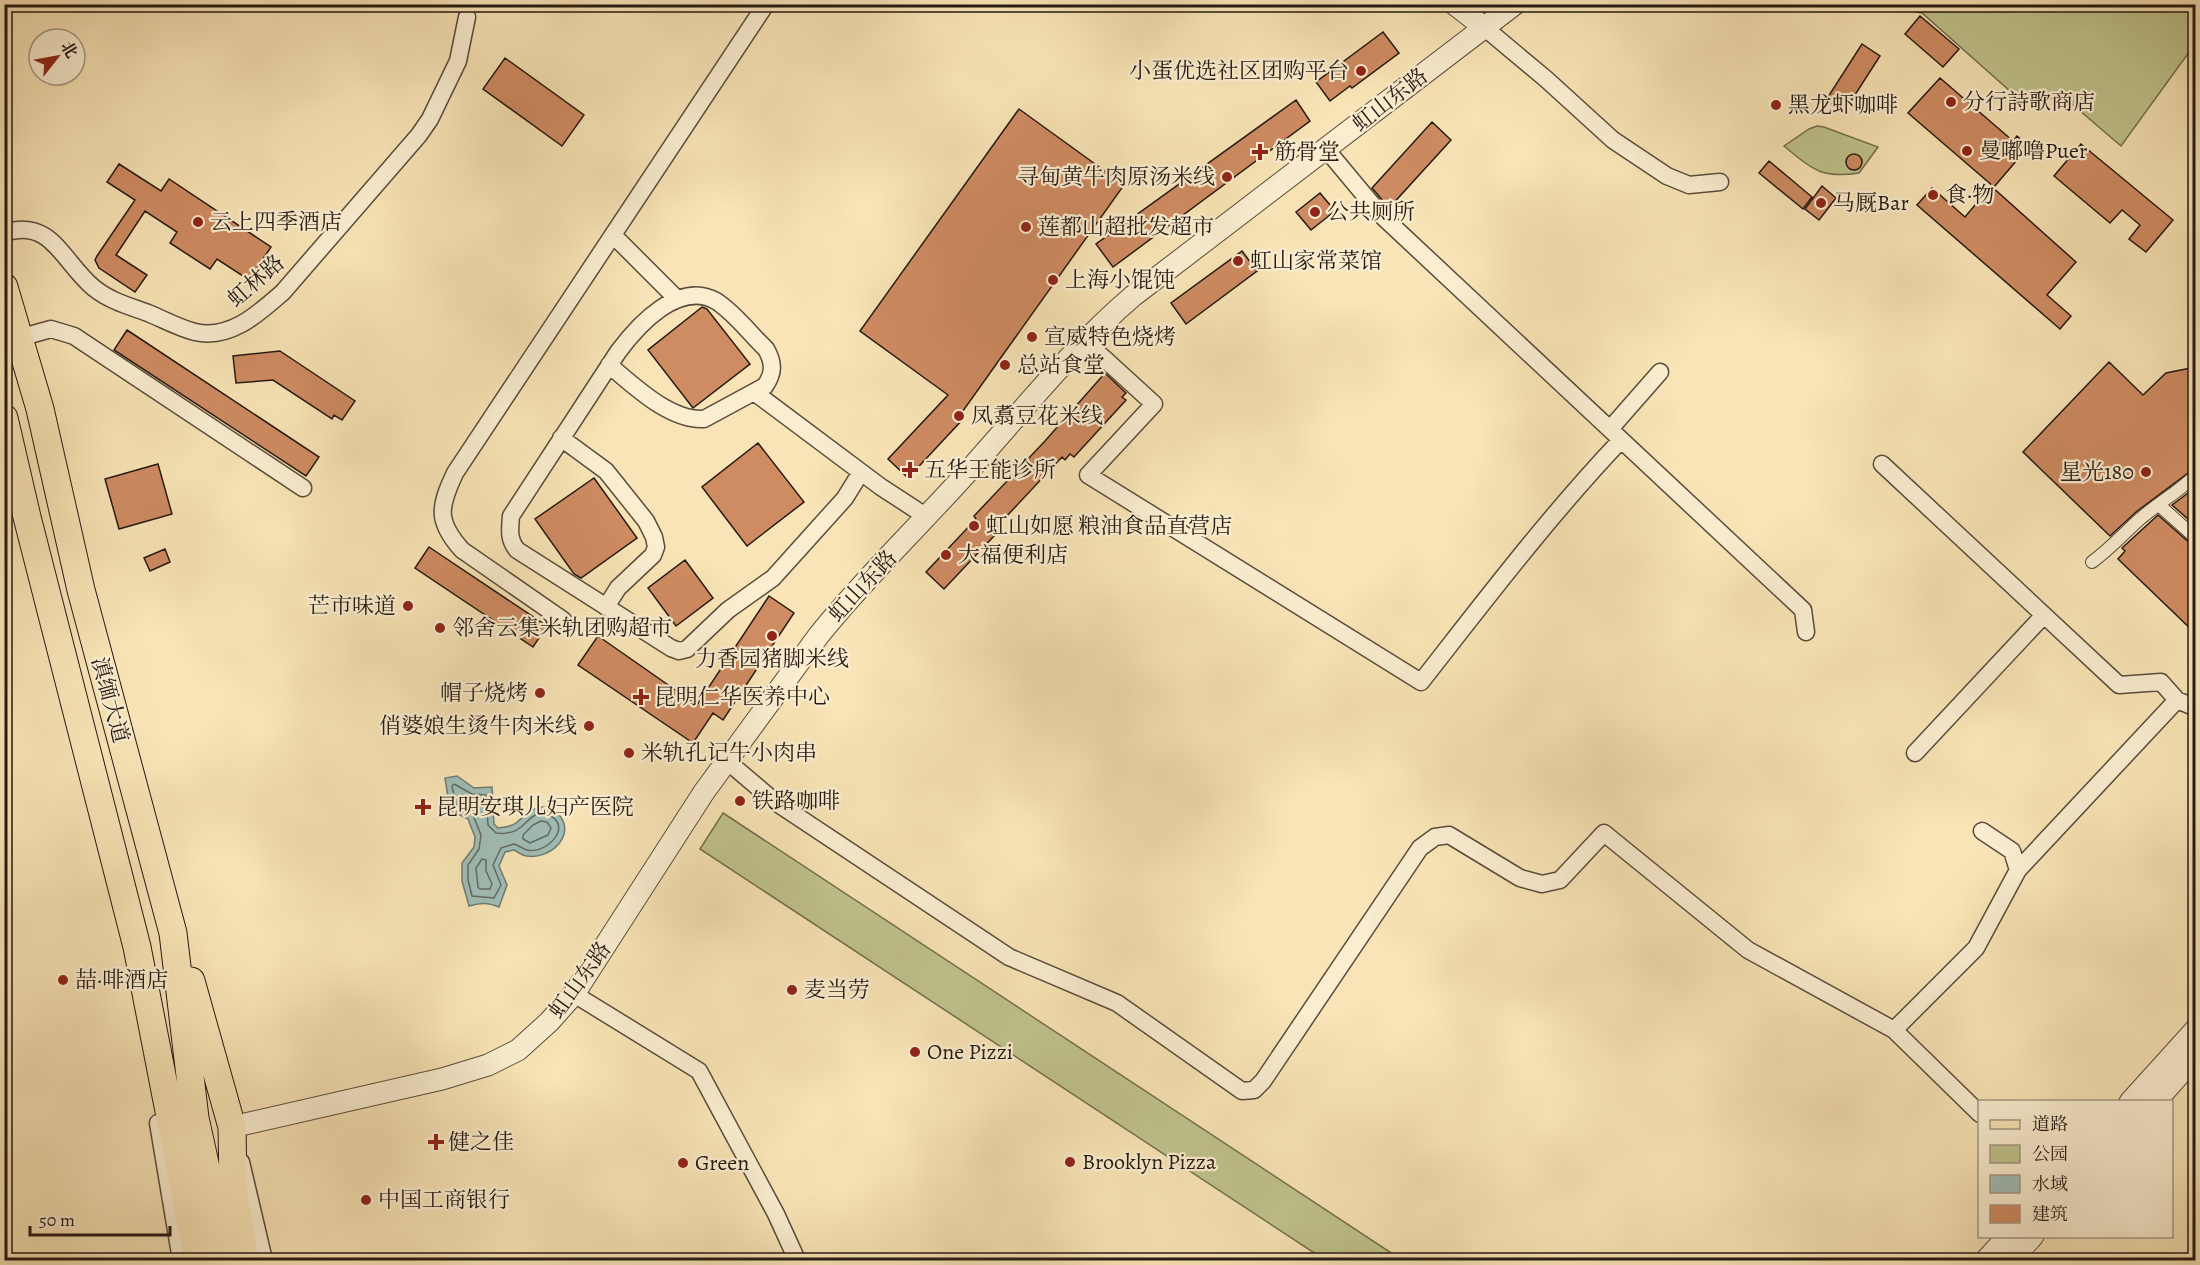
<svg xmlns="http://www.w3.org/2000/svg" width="2200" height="1265" viewBox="0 0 2200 1265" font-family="Alegreya,'Noto Serif SC',serif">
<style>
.green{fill:#c0c38c;stroke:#726e4f;stroke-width:1.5}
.water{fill:#a0bdb6;stroke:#6f7b74;stroke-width:1.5}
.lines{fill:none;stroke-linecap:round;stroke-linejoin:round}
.shore{stroke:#626b64;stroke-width:1.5}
.building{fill:#cf8b62;stroke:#251912;stroke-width:1.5}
.pedestrian-casing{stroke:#5a4c3b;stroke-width:14}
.minor-casing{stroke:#5a4c3b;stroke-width:19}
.tertiary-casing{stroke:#5a4c3b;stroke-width:23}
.primary-casing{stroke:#251912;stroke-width:29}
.pedestrian{stroke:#faedd0;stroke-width:12}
.minor{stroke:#faedd0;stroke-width:16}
.tertiary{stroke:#faedd0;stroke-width:21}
.primary{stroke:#f8e4b6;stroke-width:27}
.poi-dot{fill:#8f2418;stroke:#faedd0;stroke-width:2}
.labels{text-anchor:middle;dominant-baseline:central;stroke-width:4.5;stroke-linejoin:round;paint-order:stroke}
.poi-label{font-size:22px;fill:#251912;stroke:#faedd0;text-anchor:start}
.street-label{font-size:22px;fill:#251912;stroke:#faedd0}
</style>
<rect width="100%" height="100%" fill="#f8e4b6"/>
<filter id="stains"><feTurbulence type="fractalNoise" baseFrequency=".00333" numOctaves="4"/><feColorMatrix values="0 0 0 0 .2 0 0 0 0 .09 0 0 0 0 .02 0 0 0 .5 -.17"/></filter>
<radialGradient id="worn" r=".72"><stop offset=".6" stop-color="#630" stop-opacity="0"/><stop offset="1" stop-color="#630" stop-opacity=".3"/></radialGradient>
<path class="green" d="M1878,5H2195V44L2121,146L2065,98L2019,99L1922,13Z
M1817,126L1824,127L1878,147L1859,173C1821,179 1812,169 1784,146L1809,129Z
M723,813L1402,1260H1325L700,849Z"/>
<path class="water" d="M457,776L474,788L492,787L494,824L498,828C504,827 511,827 516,823C525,816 531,807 544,807C550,808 556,811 560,816C576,837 548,860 527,856C522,856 518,852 514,850L505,852L499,866L507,885L499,907C487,902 480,903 469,906L462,881V863L474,847L475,837L468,819L450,810L445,778Z"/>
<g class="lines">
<path class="shore" d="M454,784L472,794L486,795L488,825L496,833C502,834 513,833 518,829C528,823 535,808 549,815C574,827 545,855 527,850C523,849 518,845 514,844L501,848L493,865L501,885L494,898L472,896L468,880V865L479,849L481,835L473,815L456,805L452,786Z
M541,821L547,822L551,828L548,835L530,843L523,839V835L533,825Z
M482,859L486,860V871L492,884L490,889H480L478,887L476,868Z"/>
</g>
<path class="building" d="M1920,16L1959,49L1943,67L1905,34Z
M1383,32L1399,53L1352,88L1350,86L1330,101L1316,82Z
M1862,44L1880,56L1844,112L1826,100Z
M505,58L584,115L562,146L483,89Z
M1940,78L2013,141L2017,136L2029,146L1994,187L1908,113Z
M1296,100L1310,121L1113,267L1096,244Z
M1019,109L1124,185L960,415L964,418L908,478L888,459L948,395L860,331Z
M1432,122L1451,140L1389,208L1372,188Z
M2081,144L2173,220L2146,252L2129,239L2140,225L2122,210L2110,223L2054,176Z
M1846 162a8 8 0 1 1 16 0a8 8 0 1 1-16 0Z
M1769,161L1812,197L1803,209L1759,173Z
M119,164L161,191L169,179L271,247L249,280L217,259L210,269L170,243L177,232L145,211L116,255L147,275L135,292L99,268L95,260L97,256L135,200L107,182Z
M1822,186L1836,198L1819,220L1805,209Z
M1991,186L2076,262L2047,295L2071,316L2060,329L1917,205L1932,188L1965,217Z
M1320,193L1335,211L1311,230L1296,212Z
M1242,251L1257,271L1186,324L1171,303Z
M702,307L707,309L750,364L693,408L648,350Z
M127,330L319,457L306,476L114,350Z
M280,351L355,401L342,420L334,415L332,419L273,380L236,383L233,356Z
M2109,362L2143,395L2166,373L2196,367V467L2136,512L2110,536L2023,452Z
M1105,373L1126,393L1122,397L1126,400L1074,457L1070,454L1065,460L1062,457L991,533L994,536L944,589L926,572L976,519L974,516L1045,441Z
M758,443L804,502L747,546L702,487Z
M158,464L172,514L119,529L105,479Z
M594,478L637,538L581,578L574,574L535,519Z
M2196,487V526L2172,505Z
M2158,515L2191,544L2196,546V634L2118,559L2125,551L2122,548Z
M429,547L547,626L533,647L415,568Z
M165,549L170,562L150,571L144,558Z
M685,560L713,598L676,626L648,588Z
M769,596L794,613L723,720L713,713L693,743L578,665L598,636L697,705Z"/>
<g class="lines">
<defs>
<path id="pedestrian" d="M2159,505L2196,538
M2092,562C2110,549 2124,533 2141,518C2159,503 2179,491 2196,475"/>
<path id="minor" d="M1485,28L1546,79L1613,140L1667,176L1689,185L1720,182
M1326,149L1381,215L1803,610L1806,632
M4,233C52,217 63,263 94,288C110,301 129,306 148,313C163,319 179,328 195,332C230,340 258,314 283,292L419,135L430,119L458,61L467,17
M614,236L676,298
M33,334L51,329L74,336L303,488
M1085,341L1154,404L1088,475L1421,682C1486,599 1549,516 1621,440
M609,365C634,386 670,421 704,419L765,386C774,373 774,363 766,349C750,334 735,313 716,301C679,280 638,325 618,352L511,516C510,530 508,539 517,550L671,648L679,651L687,649L728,610L773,578L845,498L861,472
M754,392L881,487L927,517
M1610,429L1660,372
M561,438L606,471L646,521L654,537L656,547L653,555L618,588L606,607
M1882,464L2119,685L2161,682L2177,700L2196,708
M563,620L462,550C436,521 439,507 455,473L766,4
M1915,753L2044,615
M727,761L774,801L1009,957L1117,1003L1242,1091L1254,1090L1263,1081L1420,848L1435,837L1449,835L1520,878L1542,884L1560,880L1604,833L1748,950L1894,1030L1980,1114
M2018,870L2177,700
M574,994L699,1071L776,1214L797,1260
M1894,1030L1976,948L2018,870L2012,851L1982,831
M158,1123L181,1260
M241,1162L264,1260"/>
<path id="tertiary" d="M1454,4L1485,28
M2130,1102L2196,1029
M2155,1102L2196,1056
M232,1127L442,1079L488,1065L518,1050L549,1022L574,994L704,792L819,635C864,579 916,529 964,476C1019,415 1071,349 1133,296L1515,4
M1986,1260L2008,1236
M2011,1260L2033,1236"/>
<path id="primary" d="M4,287L40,409L81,590L173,933L195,1118L217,1218L222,1260
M4,418L27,517L137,947L198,1260
M191,981L232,1127L233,1186L245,1260"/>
</defs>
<use href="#pedestrian" class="pedestrian-casing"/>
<use href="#minor" class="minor-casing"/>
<use href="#tertiary" class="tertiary-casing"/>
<use href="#primary" class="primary-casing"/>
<use href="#pedestrian" class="pedestrian"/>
<use href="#minor" class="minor"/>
<use href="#tertiary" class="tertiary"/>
<use href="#primary" class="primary"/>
</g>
<g class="poi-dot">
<circle cx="1361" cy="71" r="6"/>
<circle cx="1951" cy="102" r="6"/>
<circle cx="1776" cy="105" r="6"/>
<circle cx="1967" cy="151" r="6"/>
<path d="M1257 143h6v6h6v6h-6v6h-6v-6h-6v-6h6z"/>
<circle cx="1227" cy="177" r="6"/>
<circle cx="1933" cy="195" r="6"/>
<circle cx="1821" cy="203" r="6"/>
<circle cx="1315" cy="212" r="6"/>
<circle cx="198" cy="222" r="6"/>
<circle cx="1026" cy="227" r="6"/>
<circle cx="1238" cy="261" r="6"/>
<circle cx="1053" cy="280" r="6"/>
<circle cx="1032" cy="337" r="6"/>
<circle cx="1005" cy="365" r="6"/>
<circle cx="959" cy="416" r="6"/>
<path d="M907 461h6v6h6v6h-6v6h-6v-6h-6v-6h6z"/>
<circle cx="2146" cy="472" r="6"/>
<circle cx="974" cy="526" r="6"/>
<circle cx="946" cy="555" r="6"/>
<circle cx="408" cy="606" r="6"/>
<circle cx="440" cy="628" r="6"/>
<circle cx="772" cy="636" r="6"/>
<circle cx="540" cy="693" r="6"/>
<path d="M638 688h6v6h6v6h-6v6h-6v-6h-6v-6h6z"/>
<circle cx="589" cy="726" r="6"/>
<circle cx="629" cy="753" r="6"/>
<circle cx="740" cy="801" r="6"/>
<path d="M420 798h6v6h6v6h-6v6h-6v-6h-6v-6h6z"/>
<circle cx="63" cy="980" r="6"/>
<circle cx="792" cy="990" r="6"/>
<circle cx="915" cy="1052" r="6"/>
<path d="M433 1133h6v6h6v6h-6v6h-6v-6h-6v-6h6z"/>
<circle cx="1070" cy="1162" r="6"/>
<circle cx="683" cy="1163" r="6"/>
<circle cx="366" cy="1200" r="6"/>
</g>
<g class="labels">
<g class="poi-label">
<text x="1349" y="71" text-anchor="end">小蛋优选社区团购平台</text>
<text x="1963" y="102">分行詩歌商店</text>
<text x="1788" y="105">黑龙虾咖啡</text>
<text x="1979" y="151">曼嘟噜Puer</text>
<text x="1274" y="152">筋骨堂</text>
<text x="1215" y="177" text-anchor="end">寻甸黄牛肉原汤米线</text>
<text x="1945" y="195">食·物</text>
<text x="1833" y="203">马厩Bar</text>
<text x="1327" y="212">公共厕所</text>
<text x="210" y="222">云上四季酒店</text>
<text x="1038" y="227">莲都山超批发超市</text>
<text x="1250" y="261">虹山家常菜馆</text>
<text x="1065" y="280">上海小馄饨</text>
<text x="1044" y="337">宣威特色烧烤</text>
<text x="1017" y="365">总站食堂</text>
<text x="971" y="416">凤翥豆花米线</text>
<text x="924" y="470">五华王能诊所</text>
<text x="2134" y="472" text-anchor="end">星光180</text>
<text x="986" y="526">虹山如愿 粮油食品直营店</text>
<text x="958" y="555">大福便利店</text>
<text x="396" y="606" text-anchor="end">芒市味道</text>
<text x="452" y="628">邻舍云集米轨团购超市</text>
<text x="772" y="659" text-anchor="middle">力香园猪脚米线</text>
<text x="528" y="693" text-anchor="end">帽子烧烤</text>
<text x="654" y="697">昆明仁华医养中心</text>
<text x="577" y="726" text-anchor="end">俏婆娘生烫牛肉米线</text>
<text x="641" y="753">米轨孔记牛小肉串</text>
<text x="752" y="801">铁路咖啡</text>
<text x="436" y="807">昆明安琪儿妇产医院</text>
<text x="75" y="980">喆·啡酒店</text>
<text x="804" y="990">麦当劳</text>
<text x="927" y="1052">One Pizzi</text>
<text x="448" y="1142">健之佳</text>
<text x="1082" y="1162">Brooklyn Pizza</text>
<text x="695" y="1163">Green</text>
<text x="378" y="1200">中国工商银行</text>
</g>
<g class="street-label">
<text transform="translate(1390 100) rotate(-38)">虹山东路</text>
<text transform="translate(256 281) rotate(-41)">虹林路</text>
<text transform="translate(863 586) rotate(-47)">虹山东路</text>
<text transform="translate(110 700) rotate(75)">滇缅大道</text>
<text transform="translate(580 980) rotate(-54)">虹山东路</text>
</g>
</g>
<rect width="2200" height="1265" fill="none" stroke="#f8e4b6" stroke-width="24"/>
<rect x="6" y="6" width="2188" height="1253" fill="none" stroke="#251912" stroke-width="3"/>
<rect x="12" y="12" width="2176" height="1241" fill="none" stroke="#251912" stroke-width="1.5"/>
<rect x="1978" y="1100" width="195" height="138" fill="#faedd0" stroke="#a59884" stroke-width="1.5"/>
<rect x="1990" y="1120" width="30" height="9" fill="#f8e4b6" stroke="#a59884" stroke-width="1.5"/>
<text x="2032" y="1130" font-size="18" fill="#251912">道路</text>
<rect x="1990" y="1145" width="30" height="18" fill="#c0c38c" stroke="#a59884" stroke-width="1.5"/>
<text x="2032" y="1160" font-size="18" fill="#251912">公园</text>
<rect x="1990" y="1175" width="30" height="18" fill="#a0bdb6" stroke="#a59884" stroke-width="1.5"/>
<text x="2032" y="1190" font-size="18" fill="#251912">水域</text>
<rect x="1990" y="1205" width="30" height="18" fill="#cf8b62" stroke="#a59884" stroke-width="1.5"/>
<text x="2032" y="1220" font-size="18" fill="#251912">建筑</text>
<g transform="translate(57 57) rotate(59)"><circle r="28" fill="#faedd0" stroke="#a59884" stroke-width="1.5"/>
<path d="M0-4.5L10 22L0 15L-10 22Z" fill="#8f2418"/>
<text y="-9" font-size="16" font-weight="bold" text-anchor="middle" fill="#251912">北</text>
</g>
<path d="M30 1226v9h140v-9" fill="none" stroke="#251912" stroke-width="3"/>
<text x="39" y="1226" font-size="18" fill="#251912" stroke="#faedd0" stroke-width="4.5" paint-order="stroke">50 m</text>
<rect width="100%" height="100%" filter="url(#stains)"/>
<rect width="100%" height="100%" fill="url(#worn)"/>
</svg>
